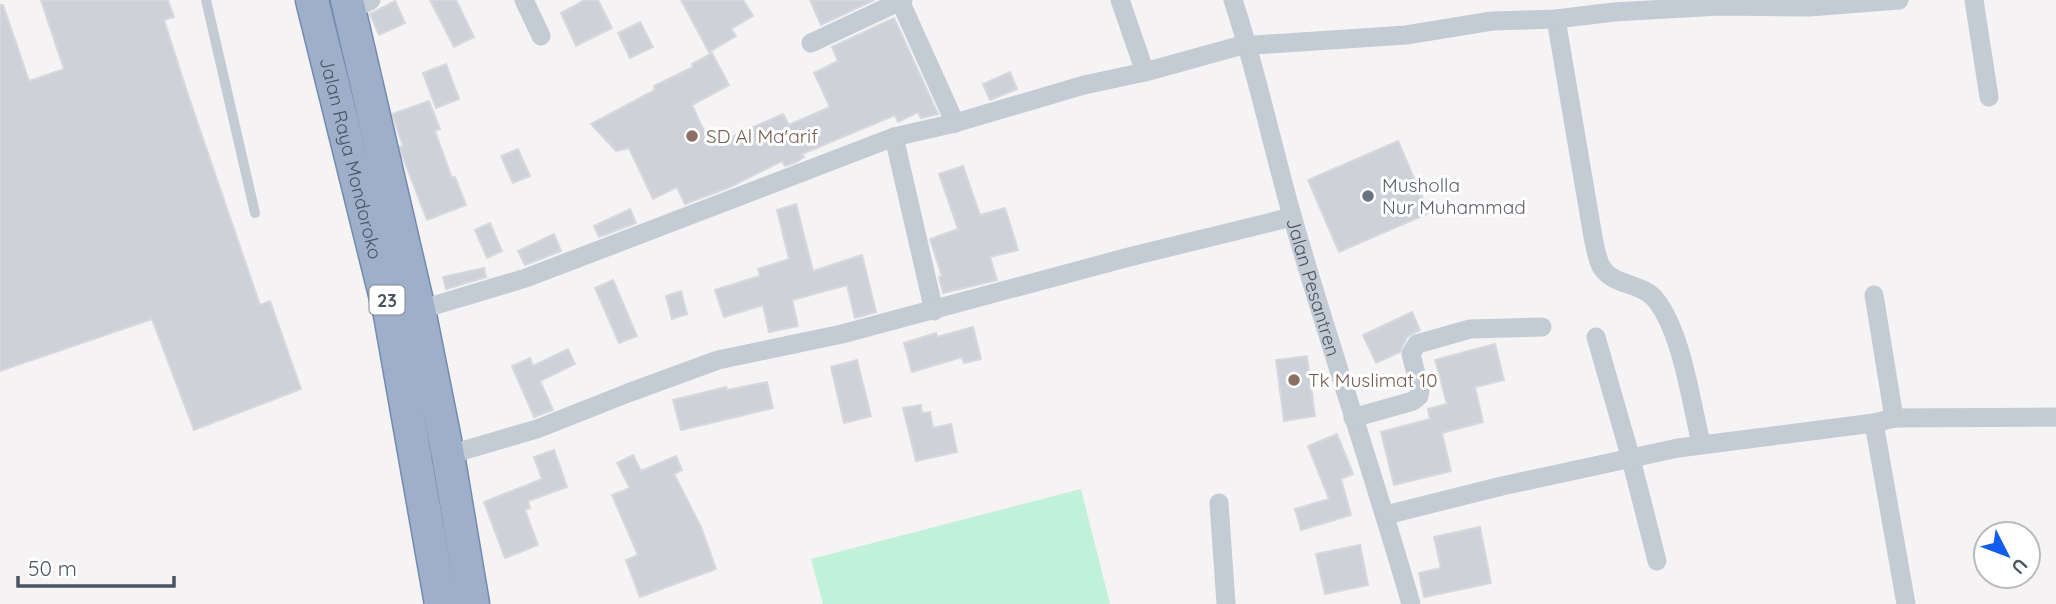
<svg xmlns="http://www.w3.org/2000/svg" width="2056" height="604" viewBox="0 0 2056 604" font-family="Quicksand,sans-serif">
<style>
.green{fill:#c1f2d9}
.building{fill:#cfd1d8;stroke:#d7d8de;stroke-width:2}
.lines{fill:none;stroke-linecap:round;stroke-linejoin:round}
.trunk-casing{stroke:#748aaf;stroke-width:35}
.service{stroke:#c3cbd4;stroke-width:10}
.minor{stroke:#c3cbd4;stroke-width:19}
.trunk{stroke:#9eafca;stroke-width:32}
.education-dot{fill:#8d6e63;stroke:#fff;stroke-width:2.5}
.worship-dot{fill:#6b7280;stroke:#fff;stroke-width:2.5}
.labels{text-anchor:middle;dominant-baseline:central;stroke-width:6;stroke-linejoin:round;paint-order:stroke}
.shield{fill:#fff;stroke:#808791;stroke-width:2}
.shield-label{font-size:18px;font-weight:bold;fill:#495462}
.education-label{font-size:19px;fill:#785e54;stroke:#fff;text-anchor:start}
.street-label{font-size:19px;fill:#495462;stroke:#fff}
.worship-label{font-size:19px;fill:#5b616d;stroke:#fff;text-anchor:start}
</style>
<rect width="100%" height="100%" fill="#f5f3f3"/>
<path class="green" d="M1081,489L1110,604H823L811,559Z"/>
<path class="building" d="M41,0H168L174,17L164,20L189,98L260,305L270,301L301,389L194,430L152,319L0,371V5H3L29,81L64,69Z
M430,0H456L474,37L454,47Z
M585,0H598L612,28L576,46L561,13Z
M681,0H743L753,16L731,29L736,36L709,52Z
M810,0H874L821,25Z
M395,1L405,23L379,35L370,14Z
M894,18L938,114L921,118L918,112L898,122L895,115L802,154L804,157L796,162L785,166L782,161L730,187L685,204L677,187L653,199L629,148L616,151L591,124L655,90L654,86L693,67L692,64L712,53L729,85L692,105L711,146L783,114L789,125L830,107L814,73L838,61L832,47Z
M640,22L653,47L630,58L618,33Z
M446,64L459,99L436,108L423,73Z
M1010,72L1017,89L990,100L983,84Z
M429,101L440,129L435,131L452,178L455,177L466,205L427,220L402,155L400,147L403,146L392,114Z
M1398,141L1429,213L1339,252L1308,180Z
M518,149L530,176L513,183L501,156Z
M963,166L980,215L1005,208L1018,250L990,257L997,280L943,293L939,277L942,276L930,239L958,229L939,174Z
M796,204L813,271L862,255L876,312L855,318L847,285L792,300L798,326L769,332L763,305L724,317L715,290L760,276L758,269L789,259L777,210Z
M630,209L636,223L599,237L594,226Z
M490,223L502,251L487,258L475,230Z
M554,234L561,251L525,265L518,251Z
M484,268L486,277L446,289L443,277Z
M613,280L637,336L619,343L595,288Z
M681,291L687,314L672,319L666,296Z
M1412,312L1420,330L1407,337L1400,352L1376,363L1363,335Z
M973,327L981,359L964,363L962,357L912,372L904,343L936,333L937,337Z
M1495,344L1504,380L1475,387L1483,422L1442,433L1451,471L1394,485L1381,432L1430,419L1428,409L1447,404L1435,360Z
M568,349L575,364L540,381L553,410L534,417L512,366L530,358L533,366Z
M1307,356L1315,416L1284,421L1276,360Z
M857,360L871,416L844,423L831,367Z
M767,382L773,408L681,430L673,400L726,387L727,390Z
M921,405L922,413L930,412L933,428L951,424L957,452L916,461L903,408Z
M1337,434L1353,474L1341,479L1351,515L1301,530L1295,509L1329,499L1308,446Z
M554,450L567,487L528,501L530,508L525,510L538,545L505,558L484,502L542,479L534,457Z
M633,455L641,471L676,456L682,470L674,474L701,527L716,569L640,597L626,560L638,555L612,495L630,488L617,463Z
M1480,527L1491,583L1424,597L1419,573L1441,568L1434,537Z
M1360,545L1368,585L1325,594L1316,554Z"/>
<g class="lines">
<defs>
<g id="trunk">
<path id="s2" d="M312,0L390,315L441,604"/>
<path d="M347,0L419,310L448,455L473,604"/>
</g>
</defs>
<use href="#trunk" class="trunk-casing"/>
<path class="service" d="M206,0L255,213"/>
<g class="minor">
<path d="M524,0L541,36"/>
<path d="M1120,0L1145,72"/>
<path id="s1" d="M1233,0C1257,72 1272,146 1293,219C1330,348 1374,475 1411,604"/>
<path d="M1974,0L1989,97"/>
<path d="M901,3L955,123"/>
<path d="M350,11L371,0"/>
<path d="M1556,19L1593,237C1595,246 1597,260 1602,268C1614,286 1643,283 1656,300C1682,333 1691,402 1701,443"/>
<path d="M811,43L903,0"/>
<path d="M894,137L934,311"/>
<path d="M1874,295L1894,418"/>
<path d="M419,310L526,278L894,137L955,123L1084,85L1145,72L1239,46L1406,35L1492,21L1556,19L1614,12L1720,6L1809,7L1899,0"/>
<path d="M1596,337L1631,459L1657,561"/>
<path d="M1353,418L1413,401L1419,396L1420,390L1411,354L1417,344L1470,329L1542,327"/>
<path d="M1874,423L1906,604"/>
<path d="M448,455L537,429L628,393L718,360L842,334L1129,257L1292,217"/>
<path d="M1219,503L1226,604"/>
<path d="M1386,515L1502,486L1678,448L1874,423L1894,418L2056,417"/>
</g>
<use href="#trunk" class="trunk"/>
</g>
<g class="education-dot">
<circle cx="692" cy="136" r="7"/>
<circle cx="1294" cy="380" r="7"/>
</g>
<circle class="worship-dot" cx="1368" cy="196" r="7"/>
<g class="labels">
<rect class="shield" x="369.5" y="285.5" width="35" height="29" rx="5"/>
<g class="shield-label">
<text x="387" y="300">23</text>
</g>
<g class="education-label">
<text x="706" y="136">SD Al Ma'arif</text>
<text x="1308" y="380">Tk Muslimat 10</text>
</g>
<g class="street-label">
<text stroke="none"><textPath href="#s2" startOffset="163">Jalan Raya Mondoroko</textPath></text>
<text stroke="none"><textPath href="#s1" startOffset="298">Jalan Pesantren</textPath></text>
</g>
<g class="worship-label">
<text x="1382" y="185">Musholla<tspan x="1382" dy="22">Nur Muhammad</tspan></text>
</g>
</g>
<g transform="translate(2007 555) rotate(132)"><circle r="33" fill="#ffffff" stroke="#b6bbc0" stroke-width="2"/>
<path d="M0-5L12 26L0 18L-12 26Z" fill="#135dee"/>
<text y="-10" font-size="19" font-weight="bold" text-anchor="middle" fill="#495462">U</text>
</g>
<path d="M18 576v10h156v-10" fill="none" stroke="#495462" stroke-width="3.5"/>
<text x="28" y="576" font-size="21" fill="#495462" stroke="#ffffff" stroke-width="5" paint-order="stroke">50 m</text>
</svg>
